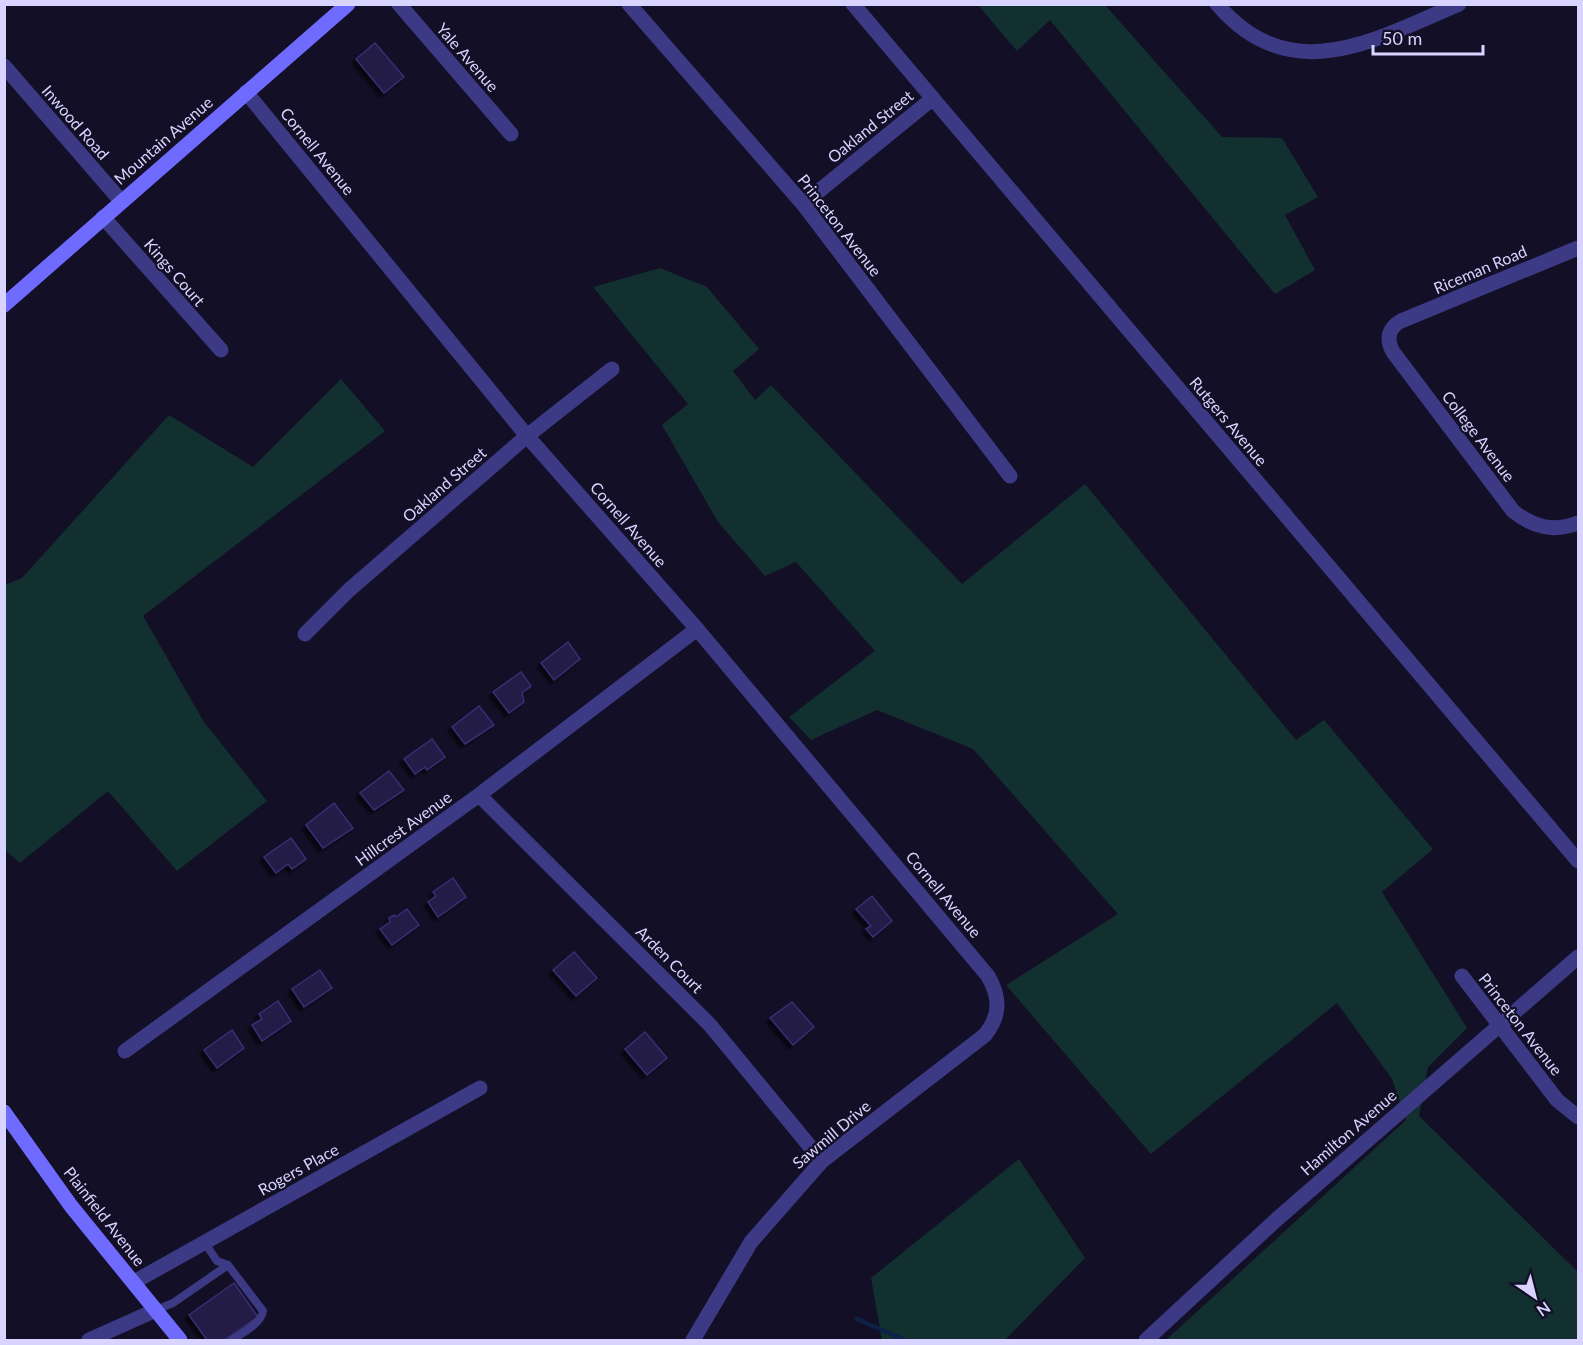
<svg xmlns="http://www.w3.org/2000/svg" width="1583" height="1345" viewBox="0 0 1583 1345" font-family="Lato,sans-serif">
<style>
.green{fill:#12302f}
.lines{fill:none;stroke-linecap:round;stroke-linejoin:round}
.stream{stroke:#0c2248;stroke-width:4.5}
.building{fill:#241b47;stroke:#3b2d73;stroke-width:1.5;filter:url(#shadow)}
.lane{stroke:#3d3a85;stroke-width:8}
.street{stroke:#3d3a85;stroke-width:15}
.secondary{stroke:#6f6bff;stroke-width:15}
.labels{text-anchor:middle;dominant-baseline:central;stroke-width:4.5;stroke-linejoin:round;paint-order:stroke}
.street-label{font-size:16px;fill:#d9d4ff;stroke:#130f26}
</style>
<defs>
<filter id="shadow"><feDropShadow dx="-4" dy="4" stdDeviation="1.5" flood-color="#0009"/></filter>
</defs>
<rect width="100%" height="100%" fill="#130f26"/>
<path class="green" d="M978,5H1105L1222,137L1282,138L1318,197L1285,215L1315,270L1275,294L1050,20L1017,51Z
M660,268L707,287L759,349L733,371L755,400L771,385L962,584L1085,484L1296,740L1324,720L1433,849L1382,892L1467,1028L1428,1067L1419,1116L1578,1272V1340H1166L1406,1120L1392,1079L1337,1003L1151,1154L1006,985L1118,914L973,749L877,710L811,740L789,717L875,651L796,562L765,576L718,522L662,425L688,404L593,287Z
M341,379L385,431L143,616L204,722L267,801L177,871L108,791L20,863L5,850V585L22,578L169,415L253,467Z
M1019,1159L1085,1258L1005,1340H882L871,1278Z"/>
<g class="lines">
<path class="stream" d="M857,1319L905,1340"/>
</g>
<path class="building" d="M375,43L404,77L384,93L356,59Z
M568,642L580,659L554,680L541,663Z
M521,672L531,686L522,693L524,702L509,713L493,692Z
M479,706L494,725L465,744L452,727Z
M432,739L445,757L427,770L425,767L415,774L404,759Z
M389,771L404,790L374,810L360,793Z
M334,803L353,828L323,848L306,825Z
M291,838L306,859L292,869L288,864L276,873L264,857Z
M453,878L466,897L438,917L428,902L436,896L433,892Z
M872,896L892,921L873,937L866,929L871,926L856,909Z
M407,909L419,925L392,945L380,929L390,922L389,918L394,915L396,917Z
M574,952L597,978L576,996L553,970Z
M320,970L332,988L304,1007L292,989Z
M278,1001L291,1021L262,1041L252,1025L262,1019L259,1014Z
M792,1002L814,1027L793,1045L770,1018Z
M232,1030L244,1048L217,1068L204,1050Z
M645,1032L667,1058L647,1075L625,1049Z
M234,1283L258,1317L224,1340H207L189,1315Z"/>
<g class="lines">
<path class="lane" d="M205,1243L217,1261L228,1265L263,1311C261,1324 242,1333 232,1340
M156,1310L173,1303L228,1265"/>
<path class="street" d="M399,4L511,134
M629,4L803,204L1010,476
M853,4L1578,861
M1217,4C1291,91 1376,39 1459,4
M4,66L121,201
M246,92L527,436L697,629L988,976C1000,997 1001,1015 985,1035L822,1161L751,1242L693,1340
M803,204L932,99
M103,217L221,350
M1578,248L1401,321C1388,328 1386,339 1393,352L1513,511C1534,528 1554,532 1578,523
M305,634L349,590L527,436L612,369
M479,795L710,1025L822,1161
M1462,976L1557,1100L1578,1117
M125,1051L479,795L697,629
M134,1282L480,1088
M89,1340L156,1310
M1146,1340L1276,1220L1578,957"/>
<path class="secondary" d="M4,305L348,4
M4,1112L71,1206L180,1340"/>
</g>
<g class="labels">
<g class="street-label">
<text transform="translate(468 57) rotate(49)">Yale Avenue</text>
<text transform="translate(76 122) rotate(49)">Inwood Road</text>
<text transform="translate(870 126) rotate(-39)">Oakland Street</text>
<text transform="translate(163 140) rotate(-41)">Mountain Avenue</text>
<text transform="translate(318 151) rotate(51)">Cornell Avenue</text>
<text transform="translate(840 225) rotate(52)">Princeton Avenue</text>
<text transform="translate(1480 269) rotate(-23)">Riceman Road</text>
<text transform="translate(175 272) rotate(49)">Kings Court</text>
<text transform="translate(1229 421) rotate(50)">Rutgers Avenue</text>
<text transform="translate(1479 436) rotate(53)">College Avenue</text>
<text transform="translate(444 484) rotate(-41)">Oakland Street</text>
<text transform="translate(629 524) rotate(49)">Cornell Avenue</text>
<text transform="translate(403 828) rotate(-36)">Hillcrest Avenue</text>
<text transform="translate(944 894) rotate(50)">Cornell Avenue</text>
<text transform="translate(670 959) rotate(45)">Arden Court</text>
<text transform="translate(1521 1024) rotate(52)">Princeton Avenue</text>
<text transform="translate(1348 1132) rotate(-41)">Hamilton Avenue</text>
<text transform="translate(831 1134) rotate(-40)">Sawmill Drive</text>
<text transform="translate(298 1169) rotate(-29)">Rogers Place</text>
<text transform="translate(105 1216) rotate(52)">Plainfield Avenue</text>
</g>
</g>
<rect width="1583" height="1345" fill="none" stroke="#d9d4ff" stroke-width="12"/>
<g transform="translate(1535 1297) rotate(145)" stroke="#130f26" stroke-width="4.5" paint-order="stroke">
<path d="M0-4.5L10 22L0 15L-10 22Z" fill="#d9d4ff"/>
<text y="-9" font-size="16" font-weight="bold" text-anchor="middle" fill="#d9d4ff">N</text>
</g>
<path d="M1373 45v9h110v-9" fill="none" stroke="#d9d4ff" stroke-width="3"/>
<text x="1382" y="45" font-size="18" fill="#d9d4ff" stroke="#130f26" stroke-width="4.5" paint-order="stroke">50 m</text>
</svg>
